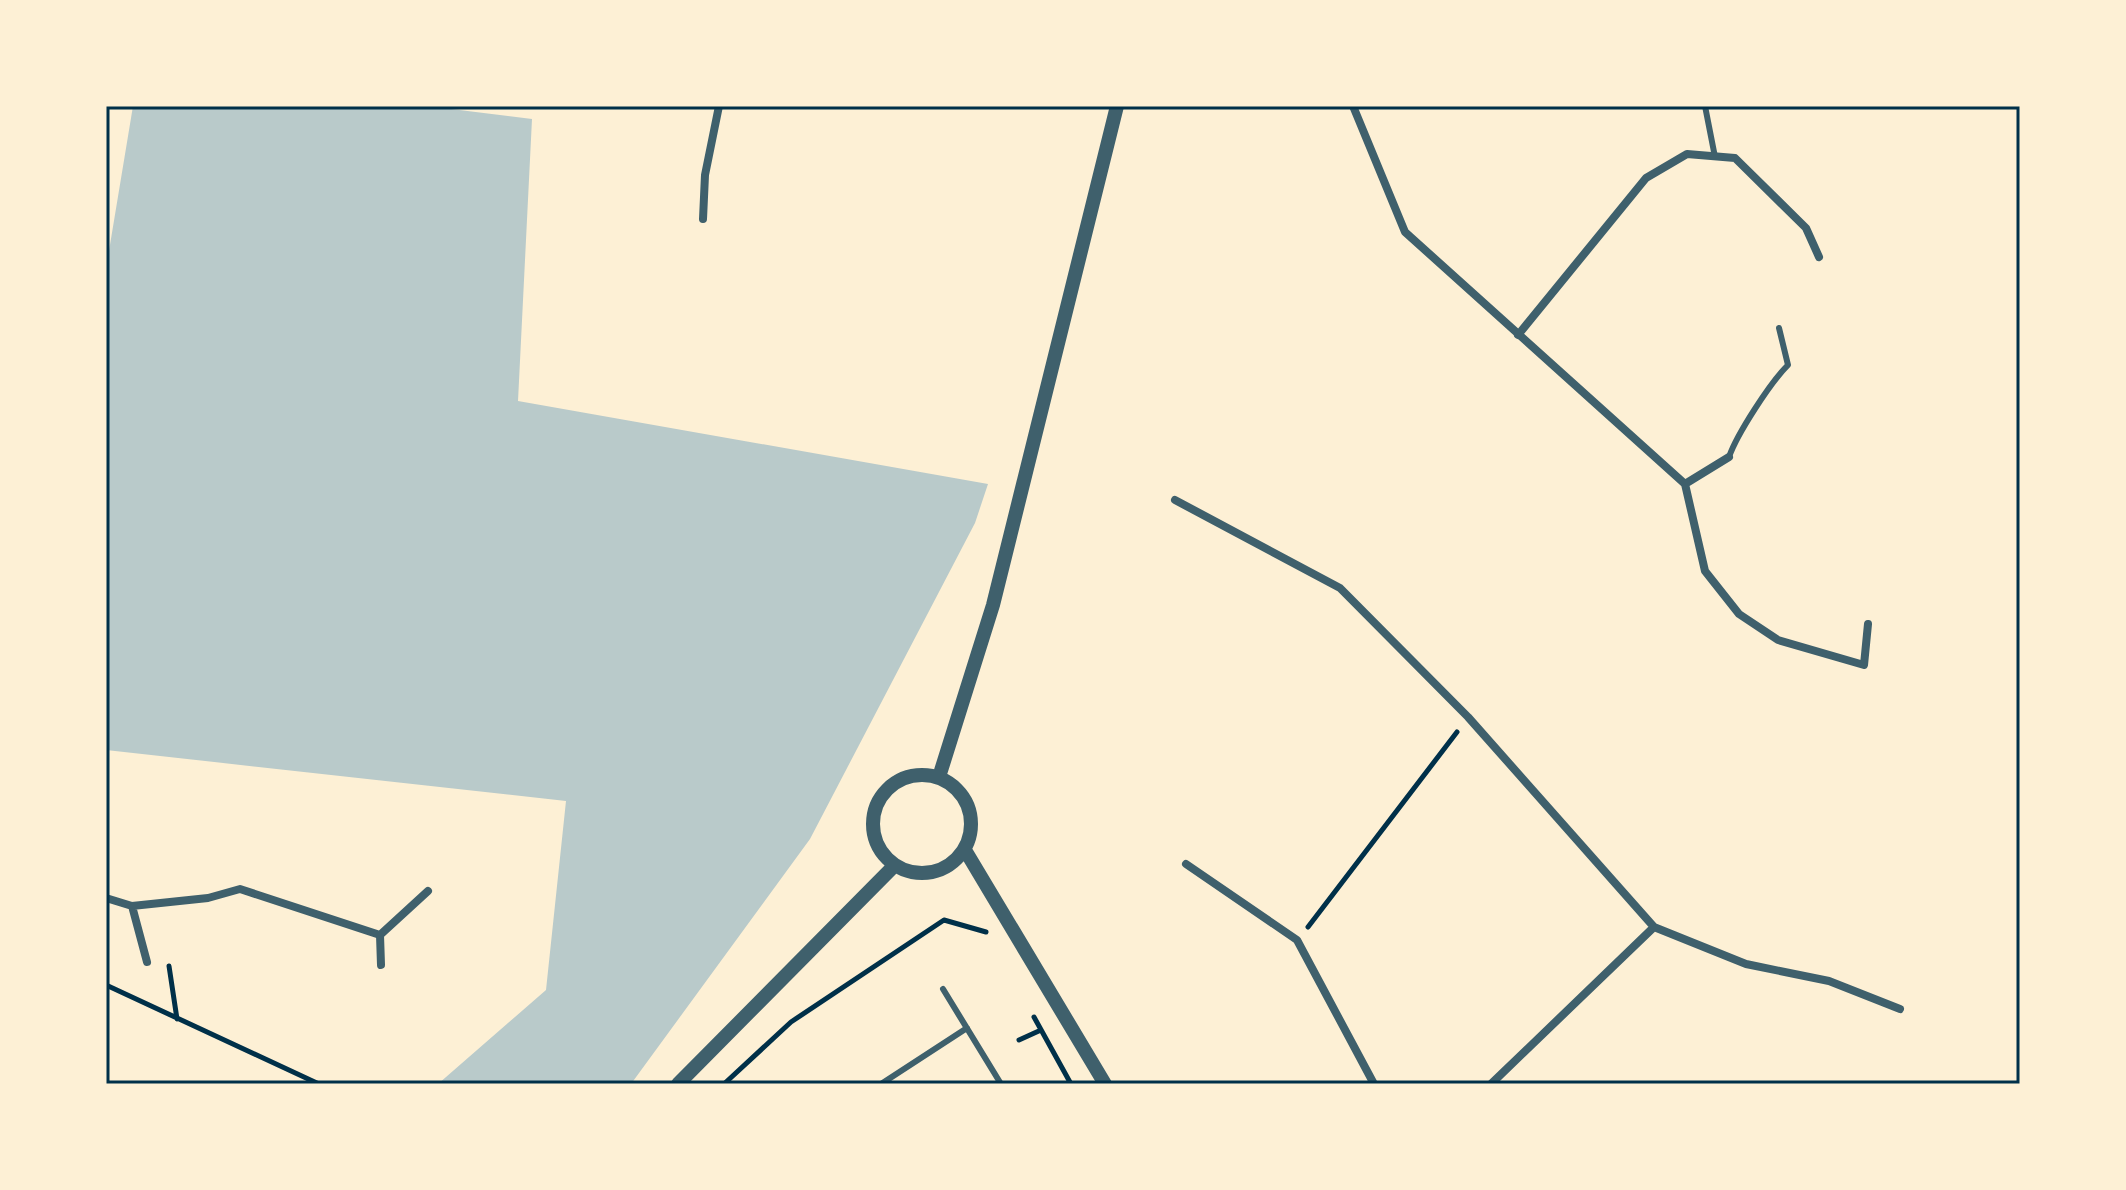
<svg xmlns="http://www.w3.org/2000/svg" width="2126" height="1190" viewBox="0 0 2126 1190" font-family="Manrope,sans-serif">
<style>
.green{fill:#b9caca}
.lines{fill:none;stroke-linecap:round;stroke-linejoin:round}
.path{stroke:#003049;stroke-width:5}
.service{stroke:#3f606c;stroke-width:6}
.minor{stroke:#3f606c;stroke-width:8}
.tertiary{stroke:#3f606c;stroke-width:14}
.neatline{fill:none;stroke:#003049;stroke-width:3}
</style>
<rect width="100%" height="100%" fill="#fdf0d5"/>
<path class="green" d="M133,106H427L532,119L518,401L988,484L975,523L810,839L631,1084H438L546,990L566,801L106,750V269Z"/>
<g class="lines">
<path class="path" d="M1308,927L1457,732
M169,966L177,1019
M106,985L319,1084
M1034,1017L1071,1084
M1019,1040L1041,1030
M724,1084L791,1022L944,920L986,932"/>
<path class="service" d="M1705,106L1715,157
M1729,457C1737,434 1770,383 1788,365L1779,328
M943,989L1001,1084
M881,1084L967,1028"/>
<path class="minor" d="M1353,106L1405,232L1685,484L1705,571L1739,614L1778,640L1864,665L1868,624
M703,219L705,175L719,106
M1518,335L1646,178L1687,154L1735,158L1806,228L1819,257
M1685,484L1729,457
M1175,500L1340,588L1468,717L1654,927L1491,1084
M1186,864L1297,940L1374,1084
M106,898L132,906L208,898L240,889L380,935
M132,906L147,962
M1654,927L1746,964L1829,981L1900,1009
M381,965L380,935L428,891"/>
<path class="tertiary" d="M873 824a49 49 0 1 1 98 0a49 49 0 1 1-98 0Z
M939,777L993,605L1117,106
M965,850L1105,1084
M678,1084L894,866"/>
</g>
<rect width="2126" height="1190" fill="none" stroke="#fdf0d5" stroke-width="216"/>
<rect x="108" y="108" width="1910" height="974" class="neatline"/>
</svg>
